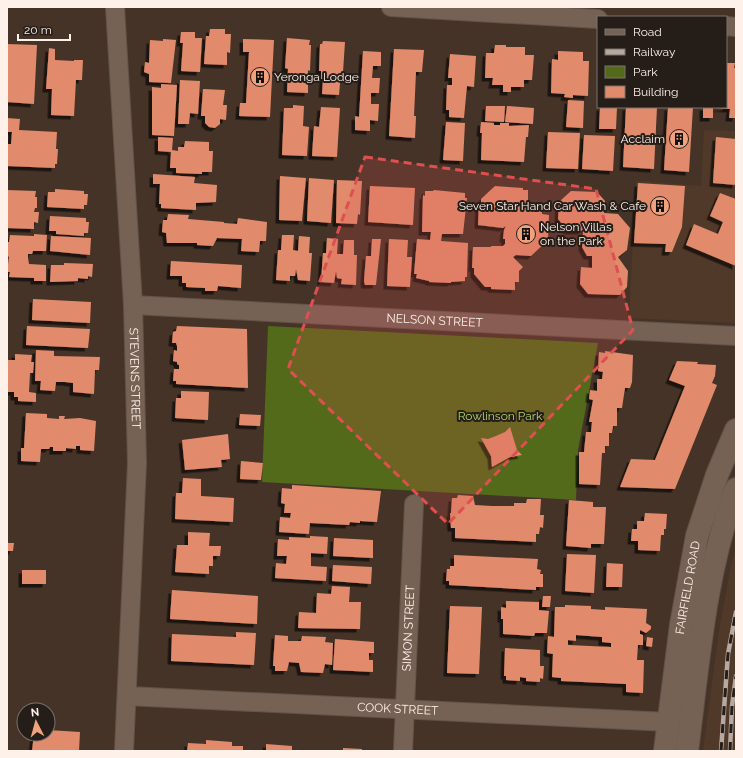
<svg xmlns="http://www.w3.org/2000/svg" width="743" height="758" viewBox="0 0 743 758" font-family="Raleway,sans-serif">
<style>
.built{fill:#513929}
.green{fill:#526a1a}
.building{fill:#e28b6c;fill-rule:evenodd;filter:url(#shadow)}
.lines{fill:none;stroke-linecap:round;stroke-linejoin:round}
.minor-casing{stroke:#625248;stroke-width:20}
.secondary-casing{stroke:#625248;stroke-width:24}
.minor{stroke:#766155;stroke-width:18}
.secondary{stroke:#766155;stroke-width:22}
.rail-casing{stroke:#b7a9a0;stroke-width:4.5}
.rail{stroke:#251d18;stroke-width:3;stroke-dasharray:9;stroke-linecap:butt}
.marked{fill:#de504f;fill-opacity:0.2;stroke:#de504f;stroke-width:3;stroke-dasharray:8 5;stroke-linejoin:round}
.labels{text-anchor:middle;dominant-baseline:central;stroke-width:4;stroke-linejoin:round;paint-order:stroke}
.poi-label{font-size:12px;fill:#fdf1e9;stroke:#251d18;text-anchor:start}
.street-label{font-size:12px;fill:#fdf1e9;stroke:#251d18}
.park-label{font-size:12px;fill:#b1d667;stroke:#251d18}
</style>
<defs>
<filter id="shadow"><feDropShadow dx="-3.5" dy="3.5" stdDeviation="0" flood-color="#0009"/></filter>
</defs>
<rect width="100%" height="100%" fill="#453327"/>
<path class="built" d="M704,130L736,131V323L629,318L636,181L701,186Z
M736,548V751H703L719,631L731,566Z"/>
<path class="green" d="M268,326L598,343L578,450L576,500L262,482Z"/>
<path class="building" d="M210,29H225V34H231L230,53L227,52V65L204,64L206,36H209Z
M181,32H195V38H202L200,72L181,71L183,43H180Z
M287,38L310,40L309,45H311L310,71L308,70V93L287,92L288,69L285,68Z
M163,39L176,40L171,83L149,82V74L144,72L145,62L149,63L150,40L163,41Z
M243,39L274,40L270,117L239,116L240,103H246L249,52H243Z
M323,41L345,42L343,72H341L339,95L322,94L323,79H321V71H319L320,44H322Z
M7,44L37,45L34,104L7,102Z
M495,45H506V47H525V55H534L532,80H524V87H511V92H503V85H492L493,78H485L486,53H494Z
M49,48L55,49V60L74,61V60H83L82,80H76L74,116L51,115L52,89H46Z
M394,49L424,50L422,72H416L414,116H416L415,138L389,136Z
M363,51L381,52V66H373L372,78H380L379,93H371V104H379L378,121L370,120V131L355,130V116L359,117Z
M558,51L583,52V61H589L588,96L573,95V98L564,97L565,94L551,93L552,59L558,60Z
M450,54L476,56L474,87L467,86L464,118L449,117V110H446L447,85H452V78H448Z
M726,63H735L734,68H736V118H729L730,109L714,108L726,107Z
M180,80L200,81L198,114L190,113L189,124H178Z
M161,84L177,85L174,136L152,135V87L161,88Z
M203,89L225,90L223,105H227L226,120L220,119V124L215,128L209,127L205,123V116H201Z
M568,100L584,101L583,128L566,127Z
M293,105L304,106L303,126L309,127L307,156L282,155L284,108H293Z
M486,106H505L504,122L485,121Z
M507,106L534,108L533,124L505,122Z
M321,107L340,108L337,157L312,156L314,126L319,127Z
M600,107H617L616,129H599Z
M626,107H657L654,169L623,167Z
M668,107H693L689,172L664,170Z
M703,107H713V118H703Z
M7,118L20,119L19,130L57,132L56,149H58L57,164H55V168L7,166V144H11L12,132H7Z
M446,122L465,123L463,161L443,160Z
M481,122L494,123V125H500V123H509V126L529,125L528,137H526L524,162L481,160L482,133H480Z
M548,132L580,133L578,169L546,168Z
M584,135L615,136L613,171L582,169Z
M158,137L173,138L172,150L178,151V147H184L185,141L209,142V151H213L212,172H202V174L176,173V168H170L171,152L158,151Z
M716,137L736,139V185L713,183Z
M153,174L195,177L194,183L217,185L216,202L196,203V210L161,208V204H159L160,184H153Z
M280,176L306,178L302,221L279,220Z
M309,178L334,180L331,223L307,221Z
M337,180L362,181L360,215L358,214L357,224L336,223Z
M638,183L685,186L682,227L672,252H665L666,244L634,243Z
M370,186L415,188L413,225L368,222Z
M495,186L523,188V190H528V208H542V214L549,215L548,240L531,256L516,255L513,257L523,267L519,271V282H515V290L491,289V287H485L474,274V268H472L473,247H491V246H503L505,244V239H503L504,230L506,226L503,228L478,225L479,203H481V199Z
M55,189L84,191V194H88L87,205H84V209L47,207L48,192H55Z
M7,190L36,191L35,197H37V208H35L34,212H39L38,223L34,222V229L7,228Z
M434,190L465,193V198H467L463,234H442L441,241L468,243L467,277H465V281L451,282V283L429,282V281L416,278L417,274H414L417,239L430,240L431,232H422L423,195L425,196V191H433Z
M571,191L597,192L605,201L604,213L618,214L630,228L627,250L618,257L628,271L627,287L620,295L588,294L580,284L581,267L592,268V256H587L582,247L583,232L586,230L584,228L581,231H568L558,219L559,202Z
M720,193L736,199V266L686,245L694,224L718,234L723,222L710,216Z
M168,214L189,215L188,219L224,222V223L237,224L238,218L267,222L266,241H260L259,252L241,251L242,239L217,238L213,246L197,245V243H167L166,233L162,232L163,220H167Z
M50,216L86,218V222H89L88,233H84V236L56,234V231H49Z
M34,234L47,235L46,251H33L32,254H28V258L29,264L46,265V281H34V278L9,277L10,272H7L9,257L7,255V242H9L10,235L34,236Z
M282,235H294L293,250L298,251L299,236L310,237L309,253H312L310,281L298,280L296,269L295,276H290V281L276,280L278,250H281Z
M51,236L91,238L90,255L50,251Z
M327,238L338,239L337,254H343L344,240H354V255H357L356,285L341,284L342,279L337,278L336,271L334,283L321,282L323,253H326Z
M372,239H381L376,285H365L364,281L366,256H371Z
M389,239L408,240L407,257H412L410,287L387,286Z
M171,261L242,265L241,288L218,286L217,291H205V288L186,287V283H182V276H170Z
M64,263L93,264L92,277L88,276V279L78,278V281L50,282L51,265H64Z
M33,299L91,302L90,323L32,320Z
M27,326L90,329L88,348L26,345Z
M177,326L247,329L248,388L176,384V381H173L174,369H179V365L177,364V362L173,361L174,350L177,351V346L176,343H172L173,332L176,331Z
M36,350L54,351V356L100,357L99,370H95L94,394L73,392V383L65,382H56L55,391L40,390L41,381H35Z
M605,351L633,355L632,382L630,388H625L622,408H617V426H613L612,433H609V446H605V453H602L600,485L579,484V452H584L586,432H591L592,422H589L593,400L589,399L590,390L597,391V379H602L603,372L598,371L599,352L605,353Z
M15,354L32,355L31,362H34L33,373H30L29,392L36,393V402L18,401V397H14V392H7L8,360H15Z
M677,361L698,362L697,364L716,365L715,376L712,383L717,385L675,489L620,487L631,459L655,460L685,386L669,380Z
M181,391L209,392L208,420L175,418L176,398H181Z
M26,413L47,414V418L59,419V416H65L64,419L80,418L96,421L94,451L80,450V446H76V449L66,448V451H53V447H50L49,449H41L40,462L21,461V448H24Z
M240,414L261,415L260,426L239,425Z
M510,427L517,450L522,455L510,457L492,467L491,456L481,438L488,439L496,436L505,432Z
M228,434L230,459L221,460L222,467L185,470L182,440Z
M241,461L263,463L261,480L240,479Z
M183,478L201,479V496L234,498L233,522L175,519L176,493H182Z
M292,485L381,491L377,522L360,521V523L350,522L349,525L310,523L309,534L279,532L280,517L290,518L291,513H284L285,504L281,503L282,488L292,489Z
M458,495L473,496L475,505L492,506H514V503H526L527,499H541L540,515H544L543,528L540,527L539,534H536V542L455,538V528H451L450,513H451L452,498H457Z
M569,500L593,502V507H606L604,544H591V548L566,546Z
M645,513L667,514L666,529H664V535H661L660,551L638,550V541H631L632,529H637V521H644Z
M188,532L210,533L209,546H221L220,556H213V566H209V574L175,572L177,545H188Z
M310,536L328,537L327,554L311,553V566L327,567L326,581L275,578L276,563L286,564L287,556H277L278,539L289,540V537L310,538Z
M334,538L373,540V558L333,556Z
M7,543H14L13,551H7Z
M567,554L596,555L594,593L565,591Z
M454,555L538,559L537,569L541,570L540,574H543V587H536V590L449,585V581H446L447,569H450V566H454Z
M607,563L623,564L622,587H606Z
M333,565L372,567L371,584L332,581Z
M22,570H46V584H22Z
M332,586L350,587L349,602H361L360,629L298,628L299,612L316,613L317,593L331,594Z
M172,590L258,596L257,624L170,619Z
M543,596H551L550,607H542Z
M506,601L539,602V610L549,611L547,633H535L534,636L503,634V619H501V607L506,608Z
M565,605L591,606V609L605,610V607L647,609L646,623L651,626V629L646,633L640,630V634L643,635V645H638L637,660H644L643,693L626,692V684L561,681V678L552,677L553,654L547,653L548,636L554,637L555,607H565ZM576,635L602,637V642L611,643V647L568,645V640L576,641Z
M450,606L482,607L479,674L447,673Z
M236,632L256,633L254,665L171,661L172,634L236,637Z
M275,635L288,636V641H301L302,636L326,637L325,642L333,643L332,665L325,664L323,673L301,672L299,663L289,662L287,671H275V666H273Z
M647,637L653,638L652,647L646,646Z
M335,639L374,642V653H369V660H373V672L333,670Z
M505,648L540,650V666H544L543,679L540,678V682L526,681V678L520,677V681L506,680V676H504Z
M48,730L80,732L79,751H32L34,734H48Z
M206,740L232,742V746H243V751H187L188,743L206,744Z
M266,744L292,746V751H266Z
M343,748L362,749V751H343Z"/>
<g class="lines">
<defs>
<g id="minor">
<path id="s1" d="M115,7L133,305L137,463L124,751"/>
<path d="M391,7L598,19"/>
<path d="M726,26L736,27"/>
<path id="s2" d="M133,305L736,336"/>
<path id="s3" d="M127,696L669,722"/>
<path id="s4" d="M403,751L414,504"/>
</g>
<g id="secondary">
<path id="s5" d="M665,751L681,625L697,536L717,475L736,430"/>
<path d="M687,751C698,666 705,569 736,489"/>
</g>
</defs>
<use href="#minor" class="minor-casing"/>
<use href="#secondary" class="secondary-casing"/>
<use href="#minor" class="minor"/>
<use href="#secondary" class="secondary"/>
<defs>
<path id="rail" d="M721,751L728,654L736,612
M730,751L732,706L736,676"/>
</defs>
<use href="#rail" class="rail-casing"/>
<use href="#rail" class="rail"/>
</g>
<path class="marked" d="M365,157L596,189L633,330L448,524L288,369Z"/>
<defs>
<symbol id="building-disc" viewBox="-11 -11 22 22"><circle r="9.5" fill="#f1a17c" stroke="#251d18"/><path d="M-4-6H4V6H1V3H-1V6H-4ZM-2.5-4.3h1.7v1.8h-1.7ZM.8-4.3h1.7v1.8H.8ZM-2.5-1h1.7V.8h-1.7ZM.8-1h1.7V.8H.8Z" fill="#111"/></symbol>
</defs>
<g fill-rule="evenodd">
<use href="#building-disc" x="249" y="66" width="22" height="22"/>
<use href="#building-disc" x="668" y="128" width="22" height="22"/>
<use href="#building-disc" x="649" y="195" width="22" height="22"/>
<use href="#building-disc" x="515" y="223" width="22" height="22"/>
</g>
<g class="labels">
<g class="poi-label">
<text x="274" y="77">Yeronga Lodge</text>
<text x="665" y="139" text-anchor="end">Acclaim</text>
<text x="646" y="206" text-anchor="end">Seven Star Hand Car Wash &amp; Cafe</text>
<text x="540" y="227">Nelson Villas<tspan x="540" dy="14">on the Park</tspan></text>
</g>
<g class="street-label">
<text stroke="none"><textPath href="#s2" startOffset="302">NELSON STREET</textPath></text>
<text stroke="none"><textPath href="#s1" startOffset="372">STEVENS STREET</textPath></text>
<text stroke="none"><textPath href="#s5" startOffset="165">FAIRFIELD ROAD</textPath></text>
<text stroke="none"><textPath href="#s4" startOffset="123">SIMON STREET</textPath></text>
<text stroke="none"><textPath href="#s3" startOffset="271">COOK STREET</textPath></text>
</g>
<g class="park-label">
<text x="500" y="416">Rowlinson Park</text>
</g>
</g>
<rect width="743" height="758" fill="none" stroke="#fdf1e9" stroke-width="16"/>
<rect x="597" y="16" width="130" height="92" fill="#251d18" stroke="#7b726c"/>
<rect x="605" y="29" width="20" height="6" fill="#766155" stroke="#7b726c"/>
<text x="633" y="36" font-size="12" fill="#fdf1e9">Road</text>
<rect x="605" y="49" width="20" height="6" fill="#b7a9a0" stroke="#7b726c"/>
<text x="633" y="56" font-size="12" fill="#fdf1e9">Railway</text>
<rect x="605" y="66" width="20" height="12" fill="#526a1a" stroke="#7b726c"/>
<text x="633" y="76" font-size="12" fill="#fdf1e9">Park</text>
<rect x="605" y="86" width="20" height="12" fill="#e28b6c" stroke="#7b726c"/>
<text x="633" y="96" font-size="12" fill="#fdf1e9">Building</text>
<g transform="translate(36 722) rotate(354)"><circle r="19" fill="#251d18" stroke="#7b726c"/>
<path d="M0-3L7 15L0 10L-7 15Z" fill="#f1a17c"/>
<text y="-6" font-size="11" font-weight="bold" text-anchor="middle" fill="#fdf1e9">N</text>
</g>
<path d="M18 34v6h52v-6" fill="none" stroke="#fdf1e9" stroke-width="2"/>
<text x="24" y="34" font-size="12" fill="#fdf1e9" stroke="#251d18" stroke-width="3" paint-order="stroke">20 m</text>
</svg>
